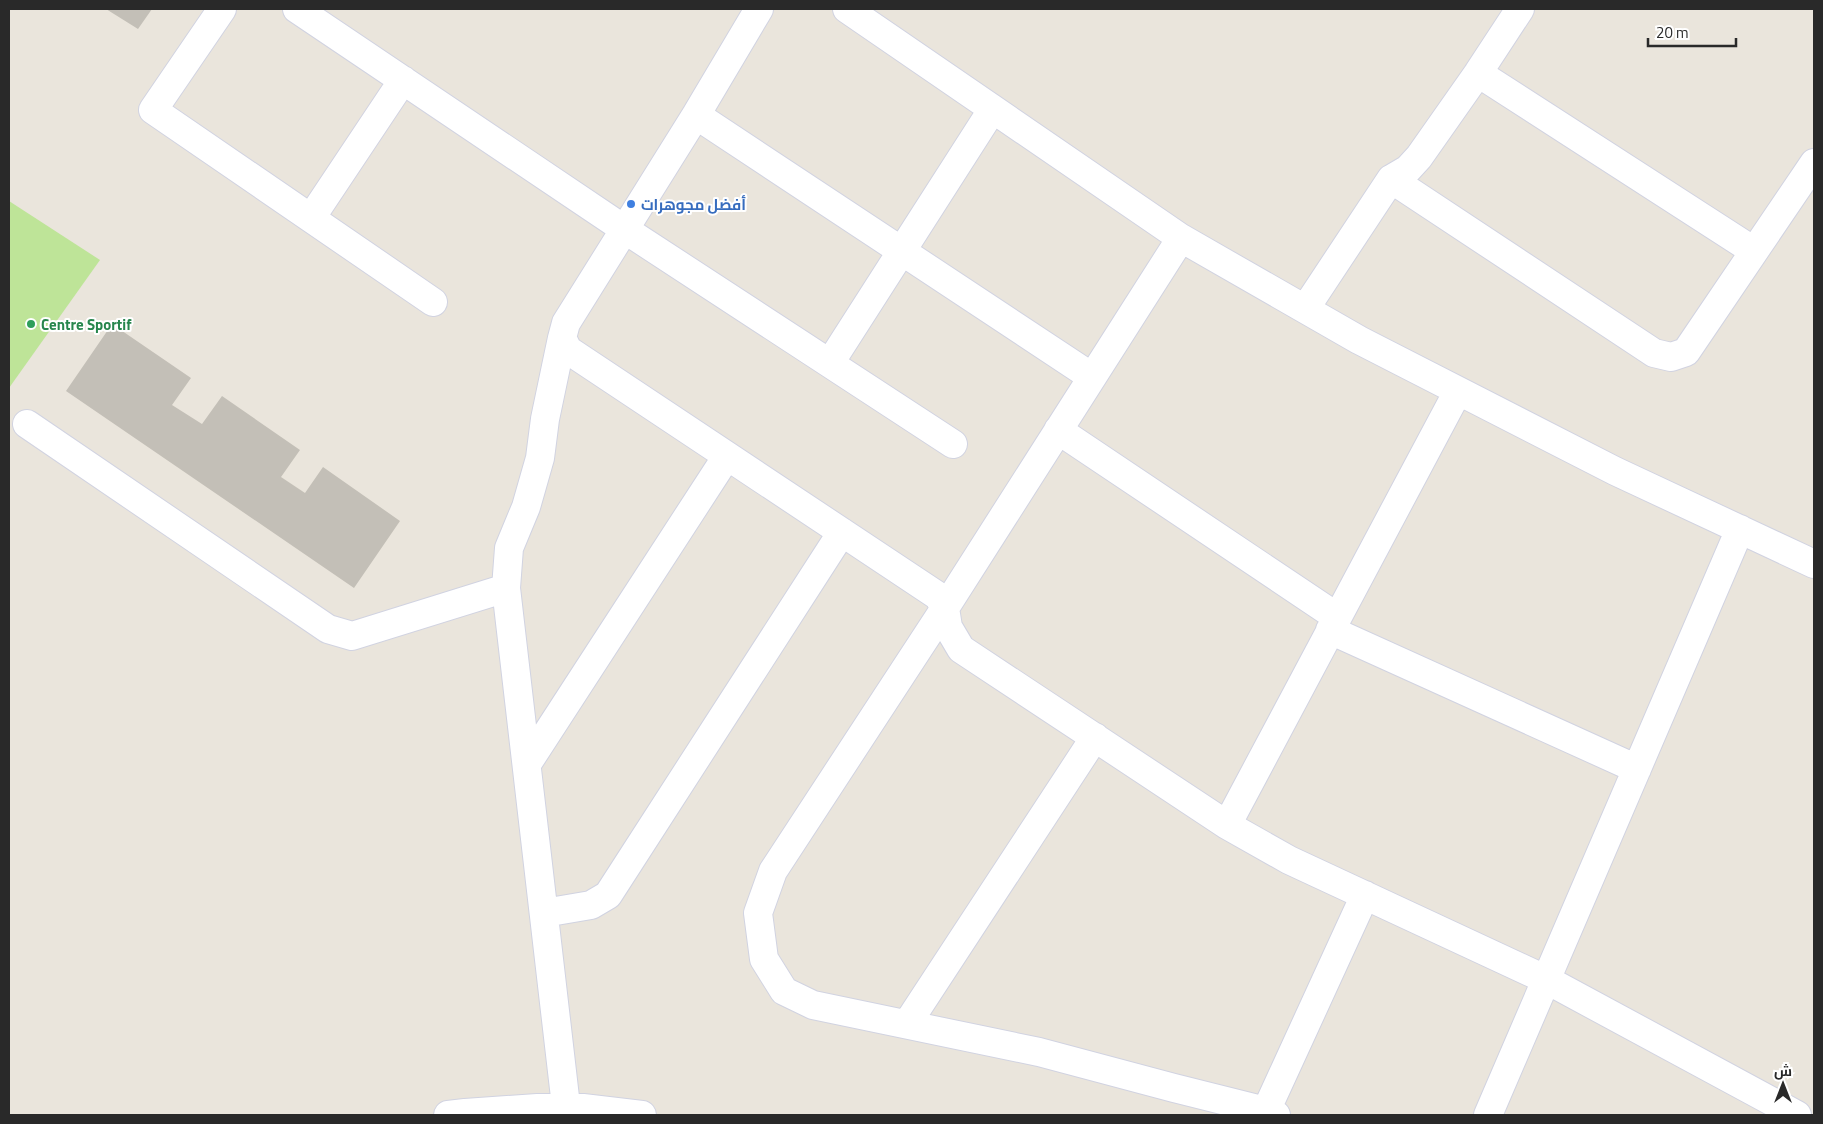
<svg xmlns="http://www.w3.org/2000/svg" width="1823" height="1124" viewBox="0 0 1823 1124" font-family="'Titillium Web',Cairo,sans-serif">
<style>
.pitch{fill:#bee498}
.building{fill:#c3bfb7}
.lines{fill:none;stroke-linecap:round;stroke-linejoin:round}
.minor-casing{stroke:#d1d3e1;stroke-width:30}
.minor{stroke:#fff;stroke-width:28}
.shop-dot{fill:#3f7fe0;stroke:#fff;stroke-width:2}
.leisure-dot{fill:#2e9e5b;stroke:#fff;stroke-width:2}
.labels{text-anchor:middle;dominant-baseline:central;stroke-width:4;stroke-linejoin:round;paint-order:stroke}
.shop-label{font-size:15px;font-weight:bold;fill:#366cbe;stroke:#fff;text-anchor:start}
.leisure-label{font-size:15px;font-weight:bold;fill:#27864d;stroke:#fff;text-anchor:start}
</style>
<rect width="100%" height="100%" fill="#eae5dc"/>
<path class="pitch" d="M9,201L100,260L9,388Z"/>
<path class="building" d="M106,9H152L138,29Z
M112,324L191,378L172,405L202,424L222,396L300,450L281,477L305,493L323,467L400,521L354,588L66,391Z"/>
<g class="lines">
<defs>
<path id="minor" d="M222,9L153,110L433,302
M297,9L624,229L953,444
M759,9L696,115L566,323L562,338L568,350L938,596L945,608L948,627L961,649L1227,825L1289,860L1547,980L1797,1115
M847,9L1181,238L1359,340L1615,471L1814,564
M1478,73L1754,251
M696,115L1092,377
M1391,179L1654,353L1671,357L1686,352L1814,163
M311,218L403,80
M1181,238L945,608L773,871L758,913L764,959L784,991L813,1005L1039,1052L1174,1088L1266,1111L1276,1115
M1305,309L1391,179L1408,169L1419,157L1478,73L1520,9
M562,338L545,419L540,458L526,507L509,548L506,588L566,1106
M830,363L992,110
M27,424L328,629L352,636L506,588
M1058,430L1337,617
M1330,630L1637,769
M527,764L727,456
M1227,825L1458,391
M544,913L591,905L608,895L842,532
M907,1024L1095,737
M1266,1111L1365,895
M448,1115L465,1113L566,1106L642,1115
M1488,1115L1740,529"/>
</defs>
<use href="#minor" class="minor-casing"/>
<use href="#minor" class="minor"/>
</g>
<circle class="shop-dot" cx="631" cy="204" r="5"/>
<circle class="leisure-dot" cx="31" cy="324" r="5"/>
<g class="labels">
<g class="shop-label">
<text x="641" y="204">أفضل مجوهرات</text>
</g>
<g class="leisure-label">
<text x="41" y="324">Centre Sportif</text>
</g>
</g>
<rect width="1823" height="1124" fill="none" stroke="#292929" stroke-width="20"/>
<g transform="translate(1783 1084)" stroke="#ffffff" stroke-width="4" paint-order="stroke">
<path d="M0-4L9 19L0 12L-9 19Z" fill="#292929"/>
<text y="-8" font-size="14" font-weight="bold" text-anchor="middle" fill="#292929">ش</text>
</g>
<path d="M1648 38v8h88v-8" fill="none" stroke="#292929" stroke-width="2.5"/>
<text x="1656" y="38" font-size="15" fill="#292929" stroke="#ffffff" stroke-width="4" paint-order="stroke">20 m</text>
</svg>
